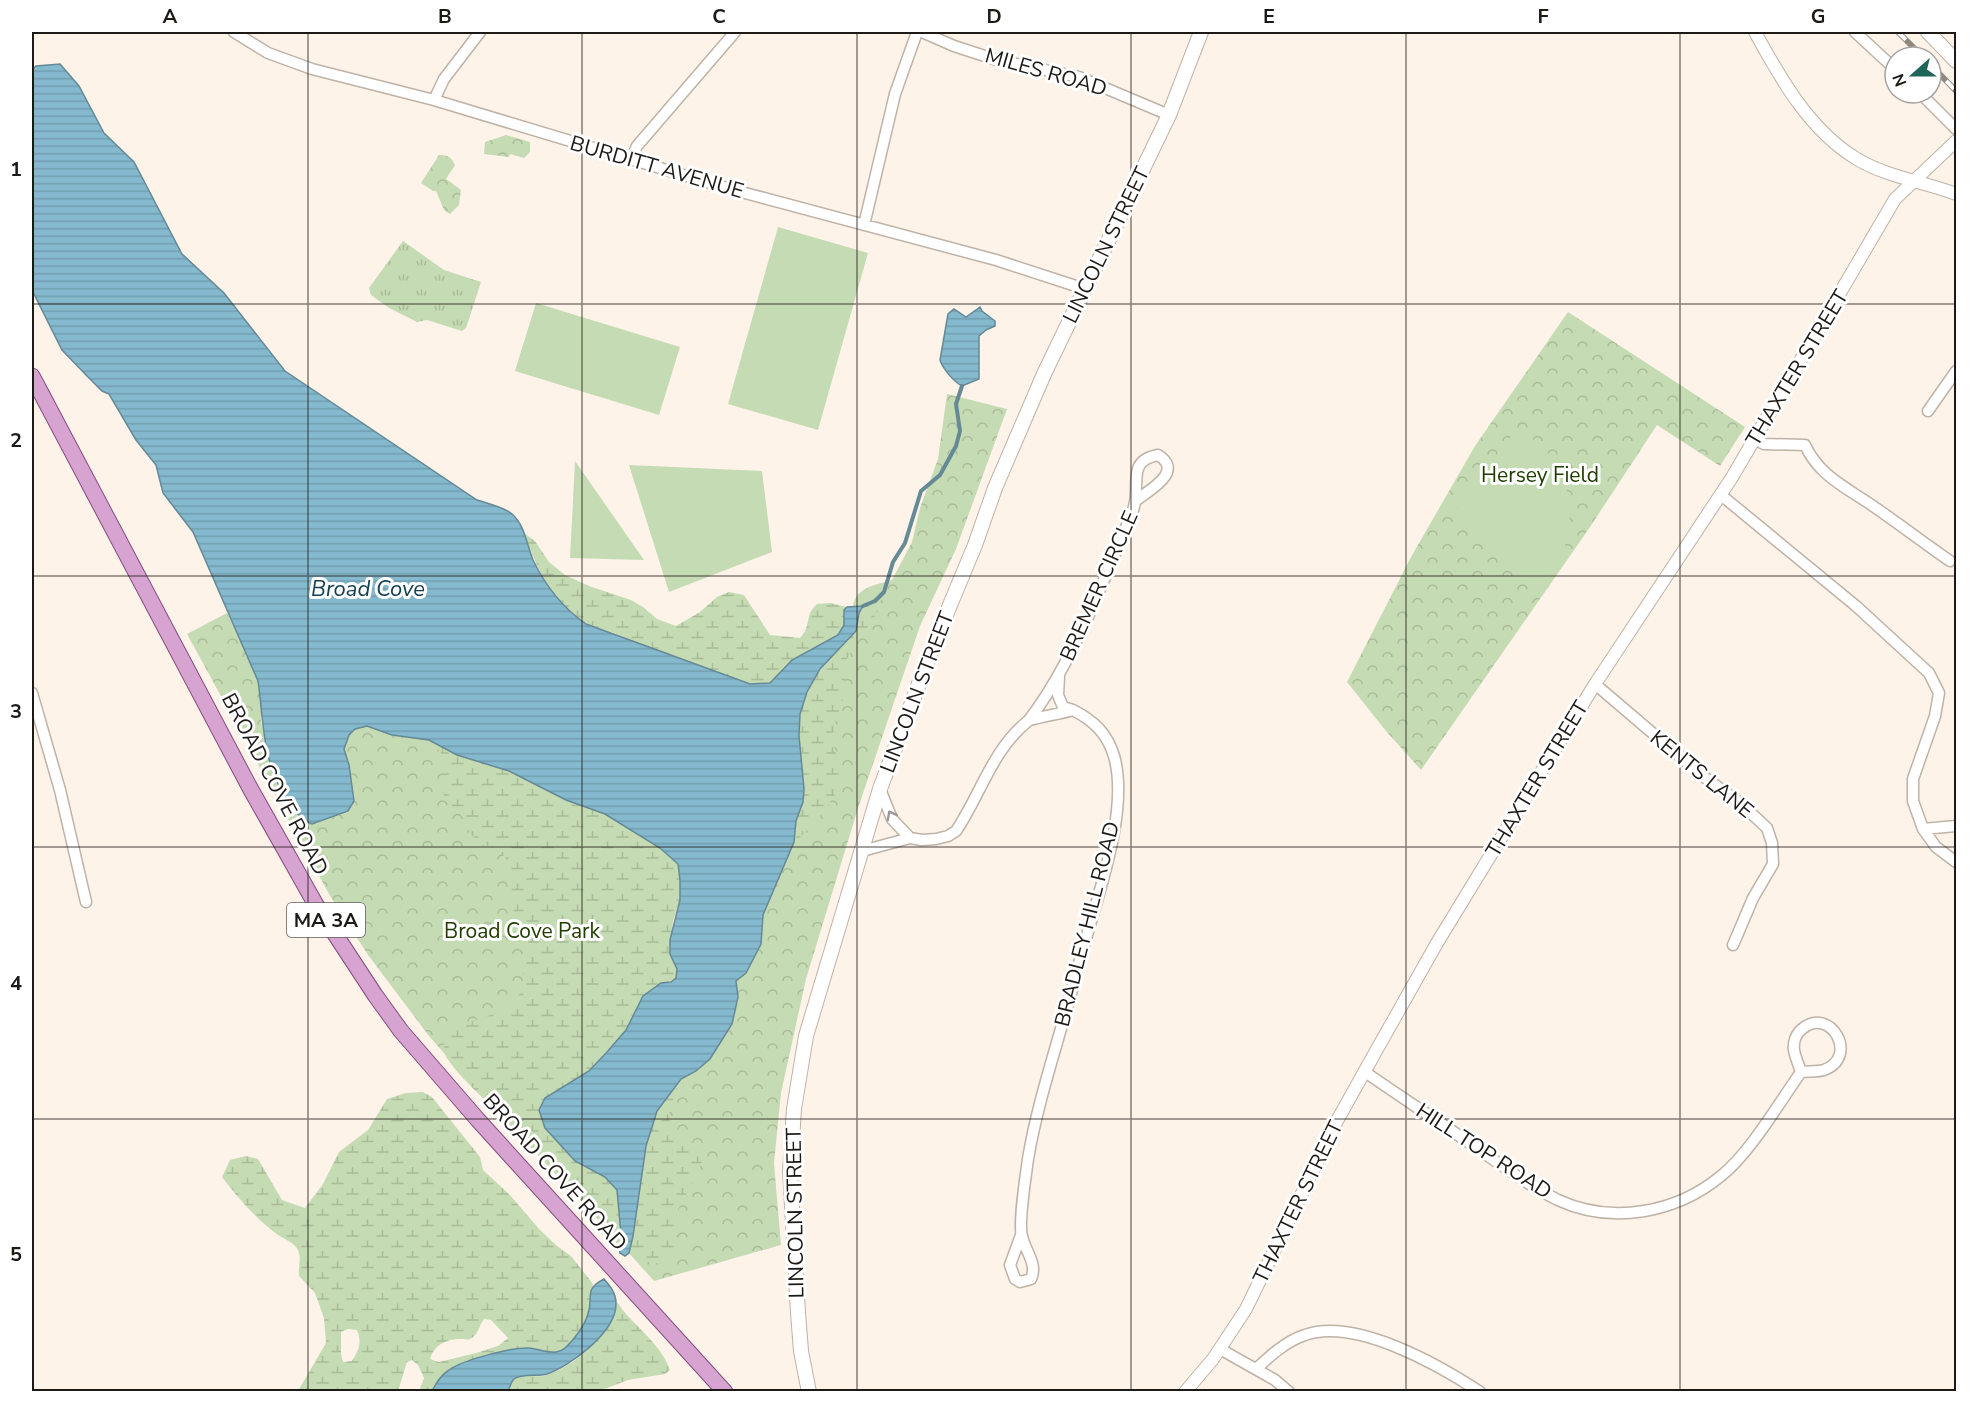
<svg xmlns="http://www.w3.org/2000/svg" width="1988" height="1423" viewBox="0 0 1988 1423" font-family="'Nunito Sans',sans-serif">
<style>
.grass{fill:url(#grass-tufts)}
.forest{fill:url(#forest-crowns)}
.wetland{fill:url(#wetland-marsh);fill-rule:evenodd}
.pitch{fill:#c5dbb3}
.water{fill:url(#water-rules);stroke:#668996;stroke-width:1.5}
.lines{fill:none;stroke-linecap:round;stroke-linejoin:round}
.stream{stroke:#668996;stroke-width:4}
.minor-casing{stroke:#bfb2a7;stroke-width:13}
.tertiary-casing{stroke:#bfb2a7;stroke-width:14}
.secondary-casing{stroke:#bfb2a7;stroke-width:16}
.primary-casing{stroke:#844c7c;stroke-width:17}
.minor{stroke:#fff;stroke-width:10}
.tertiary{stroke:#fff;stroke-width:12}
.secondary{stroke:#fff;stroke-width:14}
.primary{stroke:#d7a4d2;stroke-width:15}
.rail-casing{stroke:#8f8881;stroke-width:6}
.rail{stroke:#fff;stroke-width:4;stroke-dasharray:11;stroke-linecap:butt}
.oneway{stroke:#999896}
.grid{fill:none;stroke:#1d1915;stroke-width:1.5;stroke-opacity:0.55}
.labels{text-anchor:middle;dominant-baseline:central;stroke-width:6;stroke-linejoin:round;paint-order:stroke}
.shield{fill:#fff;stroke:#615e5b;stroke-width:1.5}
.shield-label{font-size:20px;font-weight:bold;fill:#1d1915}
.street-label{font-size:21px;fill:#1d1915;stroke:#fff}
.park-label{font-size:21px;fill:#213d00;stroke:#fff}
.water-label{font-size:22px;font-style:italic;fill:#144151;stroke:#fff}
.neatline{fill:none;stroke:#1d1915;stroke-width:2}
.grid-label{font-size:20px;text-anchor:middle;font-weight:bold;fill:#1d1915}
</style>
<defs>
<pattern id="grass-tufts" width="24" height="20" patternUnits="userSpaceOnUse" patternTransform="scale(1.5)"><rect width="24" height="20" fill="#c5dbb3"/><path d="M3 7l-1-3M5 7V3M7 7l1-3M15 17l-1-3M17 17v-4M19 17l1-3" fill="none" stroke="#a9bb99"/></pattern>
<pattern id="forest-crowns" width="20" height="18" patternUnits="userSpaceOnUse" patternTransform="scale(1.5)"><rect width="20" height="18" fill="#c5dbb3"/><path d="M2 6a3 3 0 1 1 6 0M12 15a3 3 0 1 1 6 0" fill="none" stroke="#a9bb99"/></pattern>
<pattern id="wetland-marsh" width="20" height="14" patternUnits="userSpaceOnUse" patternTransform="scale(1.5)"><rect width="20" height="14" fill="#c5dbb3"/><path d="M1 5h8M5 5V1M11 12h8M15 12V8" fill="none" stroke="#a9bb99"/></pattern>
<pattern id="water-rules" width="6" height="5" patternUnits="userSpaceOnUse" patternTransform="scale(1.5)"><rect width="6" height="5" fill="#85b9ce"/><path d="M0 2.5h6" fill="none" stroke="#729eb0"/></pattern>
</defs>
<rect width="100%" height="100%" fill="#fdf3e9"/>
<path class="grass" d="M403,241L444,270L481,282L466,328L462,331L427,320L417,322L389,308L371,295L369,288Z"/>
<path class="forest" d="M506,135L530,142V152L524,158L510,154L509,157L484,154L485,142Z
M439,155C448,155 451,157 455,165L446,179L461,190L459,205L450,214L444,210L436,191H433L421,183Z
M1568,312L1745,427L1720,466L1657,425L1590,527L1421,770L1386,731L1347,682L1411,557L1475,446Z
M947,394L1007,409L956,549L920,626L858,808L806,979L781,1093L774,1163L781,1245L654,1281L629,1253L633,1236L646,1146L681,1079L696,1071L738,997L736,981L746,973L761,944L763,915L794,842L796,821L862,606L853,607C855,587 876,585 892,580L912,542L920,508L938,459Z
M227,613L244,646L258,681L261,704V722L280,789L302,820L319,822L332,815L342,814L354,801L349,765L344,749L349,735L355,729L367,726L392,735L429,740L509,771L622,1245L463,1075L429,1036L368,955L329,894L187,634Z"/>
<path class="wetland" d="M524,533L535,541L549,562L565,575L589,586L631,600L643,607L657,619L676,626L700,612L717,597L729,592L744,595L770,635L800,638C813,624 803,617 817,604L830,603L847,607L844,610V625L838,635L792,660L771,683C763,683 755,685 748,684C706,674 658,651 619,635C602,628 583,626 569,612C547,590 534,562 524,533Z
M884,592L878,611L846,660L844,692L840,713L834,724L833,740L842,781C830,805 815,826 794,842L796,821L803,802L804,789L799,736L800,714L807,692L820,669L856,631L859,613L863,606L875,601Z
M429,740L457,755L509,771L566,800L605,814L660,848L678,864L680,880V900L673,921L670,954L677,970L676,978L643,996L626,1030L589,1071L545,1098V1128L575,1161L605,1177L617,1190L622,1245L619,1249L612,1234L564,1182L530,1128L521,1121H507C493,1107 452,1071 445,1054C443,1045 444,1038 448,1030C467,1020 512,1016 521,991C526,976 518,969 531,956V945L518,931L513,908L509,860L493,847L480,844L470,833L459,811L444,800C441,769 457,766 429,740Z
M681,1079C676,1092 667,1110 670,1124C674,1139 704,1138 702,1160C701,1170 682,1200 678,1210C669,1233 691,1244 668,1260C655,1268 641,1259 629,1253C641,1207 637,1157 656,1113C662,1101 673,1090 681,1079Z
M423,1092L432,1097L480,1157L483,1170L509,1194L540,1230L557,1246L571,1256L593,1284C589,1294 591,1302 589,1311C587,1320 571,1344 564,1349C553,1357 540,1348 528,1348C511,1348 463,1360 449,1370C441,1376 436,1383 432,1391H419L424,1378L418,1365L412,1360L407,1362L398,1391H298L326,1343L324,1318L315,1293L299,1276C298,1269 301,1259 299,1253C297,1243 285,1240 278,1235C257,1220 237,1197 222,1177L230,1160L246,1156L258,1159L282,1200L305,1208L323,1184L339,1152L368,1130L387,1099L406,1093ZM484,1319L491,1320L508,1338L498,1346L476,1353L439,1362L430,1359C434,1345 446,1339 460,1339C462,1339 469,1340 470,1339C478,1336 479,1325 484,1319ZM348,1329L357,1330C362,1343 359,1350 352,1361L343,1362L341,1354V1332Z
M617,1302C632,1325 661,1343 670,1370L665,1374L628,1380L599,1391H508C510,1387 511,1382 515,1379C522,1374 534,1377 543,1376C573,1369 613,1333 617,1302Z"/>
<path class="pitch" d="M778,227L868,253L818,430L728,404Z
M536,303L680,347L659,415L515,371Z
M1517,429C1526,435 1536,441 1543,448C1574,477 1577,529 1557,565C1554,572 1548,578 1544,584L1461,526L1457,506Z
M575,461L644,560L570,558Z
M629,465L762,471L772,552L669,592Z"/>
<path class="water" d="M60,64L79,86L104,133L134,162L182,254L224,293L285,371L477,500C486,503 506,508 512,514C525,525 527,546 533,560C545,585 563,608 586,624L750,684L770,683L792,660L838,635L844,625V610L847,607L863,606L859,613L856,631L820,669L807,692L800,714L799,736L804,789L803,802L796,821L794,842L763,915L761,944L746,973L736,981L738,997L732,1024L710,1059L696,1071L681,1079L657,1111L646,1146L633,1236L629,1253L625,1256L620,1253L619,1249L622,1245L617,1190L605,1177L575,1161L545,1128L539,1110L545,1098L589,1071L607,1052L626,1030L643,996L661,983L671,982L676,978L677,969L670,954V940L680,900V880L678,864L660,848L605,814L566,800L509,771L457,755L429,740L392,735L367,726L355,729L349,735L344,749L349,765L354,801L348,811L312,824C300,819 293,809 286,798C262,761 264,723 258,681L193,532L163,493L156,465L136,440L109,394L102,391L87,376L62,350L32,290V70L36,66Z
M980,307L982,311L995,321V326L986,330L979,336V379L962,386C954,382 943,369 940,360L948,314L954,309L966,317Z
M604,1279C610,1286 616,1293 616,1303C617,1332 570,1366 547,1374C537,1377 522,1373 514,1379C511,1382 510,1387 508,1391H432C436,1383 441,1375 449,1370C463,1360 512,1347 529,1348C541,1349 554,1357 565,1348C573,1341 585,1325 588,1314C594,1296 583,1290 604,1279Z"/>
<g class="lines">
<path class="stream" d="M863,606L875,601L884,592L893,562L905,543L921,491L940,475L956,446L960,431L956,404L962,386"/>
<defs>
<path id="minor" d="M234,32L268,53L312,69L434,100L730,189L996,260L1085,289
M922,32L954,46L997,60L1079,77L1169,115
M1855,32L1895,69
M1920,93L1956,129
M434,100L444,79L480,32
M631,160L637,146L735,32
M864,225L895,94L917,32
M1928,411L1956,371
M1754,439L1764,444L1805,445C1819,476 1847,488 1873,506C1899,524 1924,543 1950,561
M1721,495L1856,606L1929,673L1939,693L1935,716L1913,779V801L1923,829L1936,847L1956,862
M1059,677L1058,695L1063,707L1073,710
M1595,684L1704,777L1739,802L1767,828L1772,843L1773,864L1753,898L1733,945
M32,693L60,790L86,902
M1029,720C1055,686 1074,647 1092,608C1106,575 1120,543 1133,510C1142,486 1125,461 1158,455C1184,471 1151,489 1138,499
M880,789L892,819L910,838
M1923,829L1956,826
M862,851L910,838L922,840L936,839L948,836L956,831C981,794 992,750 1028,721C1032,718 1064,713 1073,710C1094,721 1107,733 1114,756C1129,808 1100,888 1086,939C1078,965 1072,992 1064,1018C1051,1064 1036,1111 1028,1159C1026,1175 1018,1223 1022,1236C1025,1251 1038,1264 1031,1279L1020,1282L1015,1279L1010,1265L1021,1235
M1365,1072C1401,1097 1438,1121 1474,1146C1501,1165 1528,1185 1558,1200C1612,1225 1676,1213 1721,1176C1750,1153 1779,1103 1801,1072C1808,1071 1817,1072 1824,1070C1860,1057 1830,1005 1802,1029C1796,1034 1793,1042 1794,1050C1795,1057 1799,1065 1801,1072
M1220,1349L1275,1380L1289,1392
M1256,1369C1270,1356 1286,1341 1305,1335C1355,1317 1439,1365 1480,1392"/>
<path id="tertiary" d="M1755,32C1780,78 1810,131 1857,159C1887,177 1924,182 1956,194
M1185,1392L1213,1359L1246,1309L1338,1119L1376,1051L1437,943L1595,684L1731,479L1895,199L1956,141"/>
<path id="secondary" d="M1928,32L1956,61
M809,1392L801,1351L798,1313L790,1171L794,1109L806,1036L880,789L933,646L975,545L995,488L1044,374L1169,115L1201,32"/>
<path id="primary" d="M32,376L250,788L316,905L375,995L401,1031L478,1120L725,1392"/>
</defs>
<use href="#minor" class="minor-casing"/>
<use href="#tertiary" class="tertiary-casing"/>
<use href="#secondary" class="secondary-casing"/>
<use href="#primary" class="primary-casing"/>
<use href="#minor" class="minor"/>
<use href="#tertiary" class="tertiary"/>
<use href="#secondary" class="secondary"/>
<use href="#primary" class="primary"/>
<defs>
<path id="rail" d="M1898,32L1923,57
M1931,65L1956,91"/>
</defs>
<use href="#rail" class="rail-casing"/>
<use href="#rail" class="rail"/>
</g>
<defs><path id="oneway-chevron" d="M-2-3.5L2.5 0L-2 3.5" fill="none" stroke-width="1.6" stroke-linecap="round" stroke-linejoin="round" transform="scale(1.5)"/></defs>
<use class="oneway" href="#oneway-chevron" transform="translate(891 815) rotate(-119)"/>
<path class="grid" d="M308,32V1392M582,32V1392M857,32V1392M1131,32V1392M1406,32V1392M1680,32V1392M32,304H1956M32,576H1956M32,847H1956M32,1119H1956"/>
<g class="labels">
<rect class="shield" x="287" y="903" width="78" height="34" rx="4.5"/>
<g class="shield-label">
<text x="326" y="920">MA 3A</text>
</g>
<g class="street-label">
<text transform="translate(1046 72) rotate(16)">MILES ROAD</text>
<text transform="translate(657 167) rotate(16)">BURDITT AVENUE</text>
<text transform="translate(1106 245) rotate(-64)">LINCOLN STREET</text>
<text transform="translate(1797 368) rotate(-59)">THAXTER STREET</text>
<text transform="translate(1099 586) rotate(-66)">BREMER CIRCLE</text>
<text transform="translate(917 692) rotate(-69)">LINCOLN STREET</text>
<text transform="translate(1702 774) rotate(39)">KENTS LANE</text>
<text transform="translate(1537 779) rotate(-59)">THAXTER STREET</text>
<text transform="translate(275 784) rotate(62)">BROAD COVE ROAD</text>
<text transform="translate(1087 924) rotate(-76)">BRADLEY HILL ROAD</text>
<text transform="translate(1484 1151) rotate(33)">HILL TOP ROAD</text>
<text transform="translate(555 1172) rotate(48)">BROAD COVE ROAD</text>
<text transform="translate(1298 1202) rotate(-64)">THAXTER STREET</text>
<text transform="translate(795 1213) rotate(-91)">LINCOLN STREET</text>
</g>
<g class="park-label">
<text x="1540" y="475">Hersey Field</text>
<text x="522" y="931">Broad Cove Park</text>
</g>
<g class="water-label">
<text x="368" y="589">Broad Cove</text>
</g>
</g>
<rect width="1988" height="1423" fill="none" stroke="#ffffff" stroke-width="66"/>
<g transform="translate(1913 75) rotate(249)"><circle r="28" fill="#ffffff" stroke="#a5a3a1" stroke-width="1.5"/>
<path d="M0-4.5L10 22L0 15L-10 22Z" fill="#1f6558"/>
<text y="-9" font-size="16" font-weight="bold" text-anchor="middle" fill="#1d1915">N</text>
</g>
<rect x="33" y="33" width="1922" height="1357" class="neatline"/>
<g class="grid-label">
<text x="170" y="23">A</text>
<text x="445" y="23">B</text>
<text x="719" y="23">C</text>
<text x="994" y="23">D</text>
<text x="1269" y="23">E</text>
<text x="1543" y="23">F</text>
<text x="1818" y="23">G</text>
<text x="16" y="176">1</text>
<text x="16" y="447">2</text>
<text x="16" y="718">3</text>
<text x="16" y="990">4</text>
<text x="16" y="1261">5</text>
</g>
</svg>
